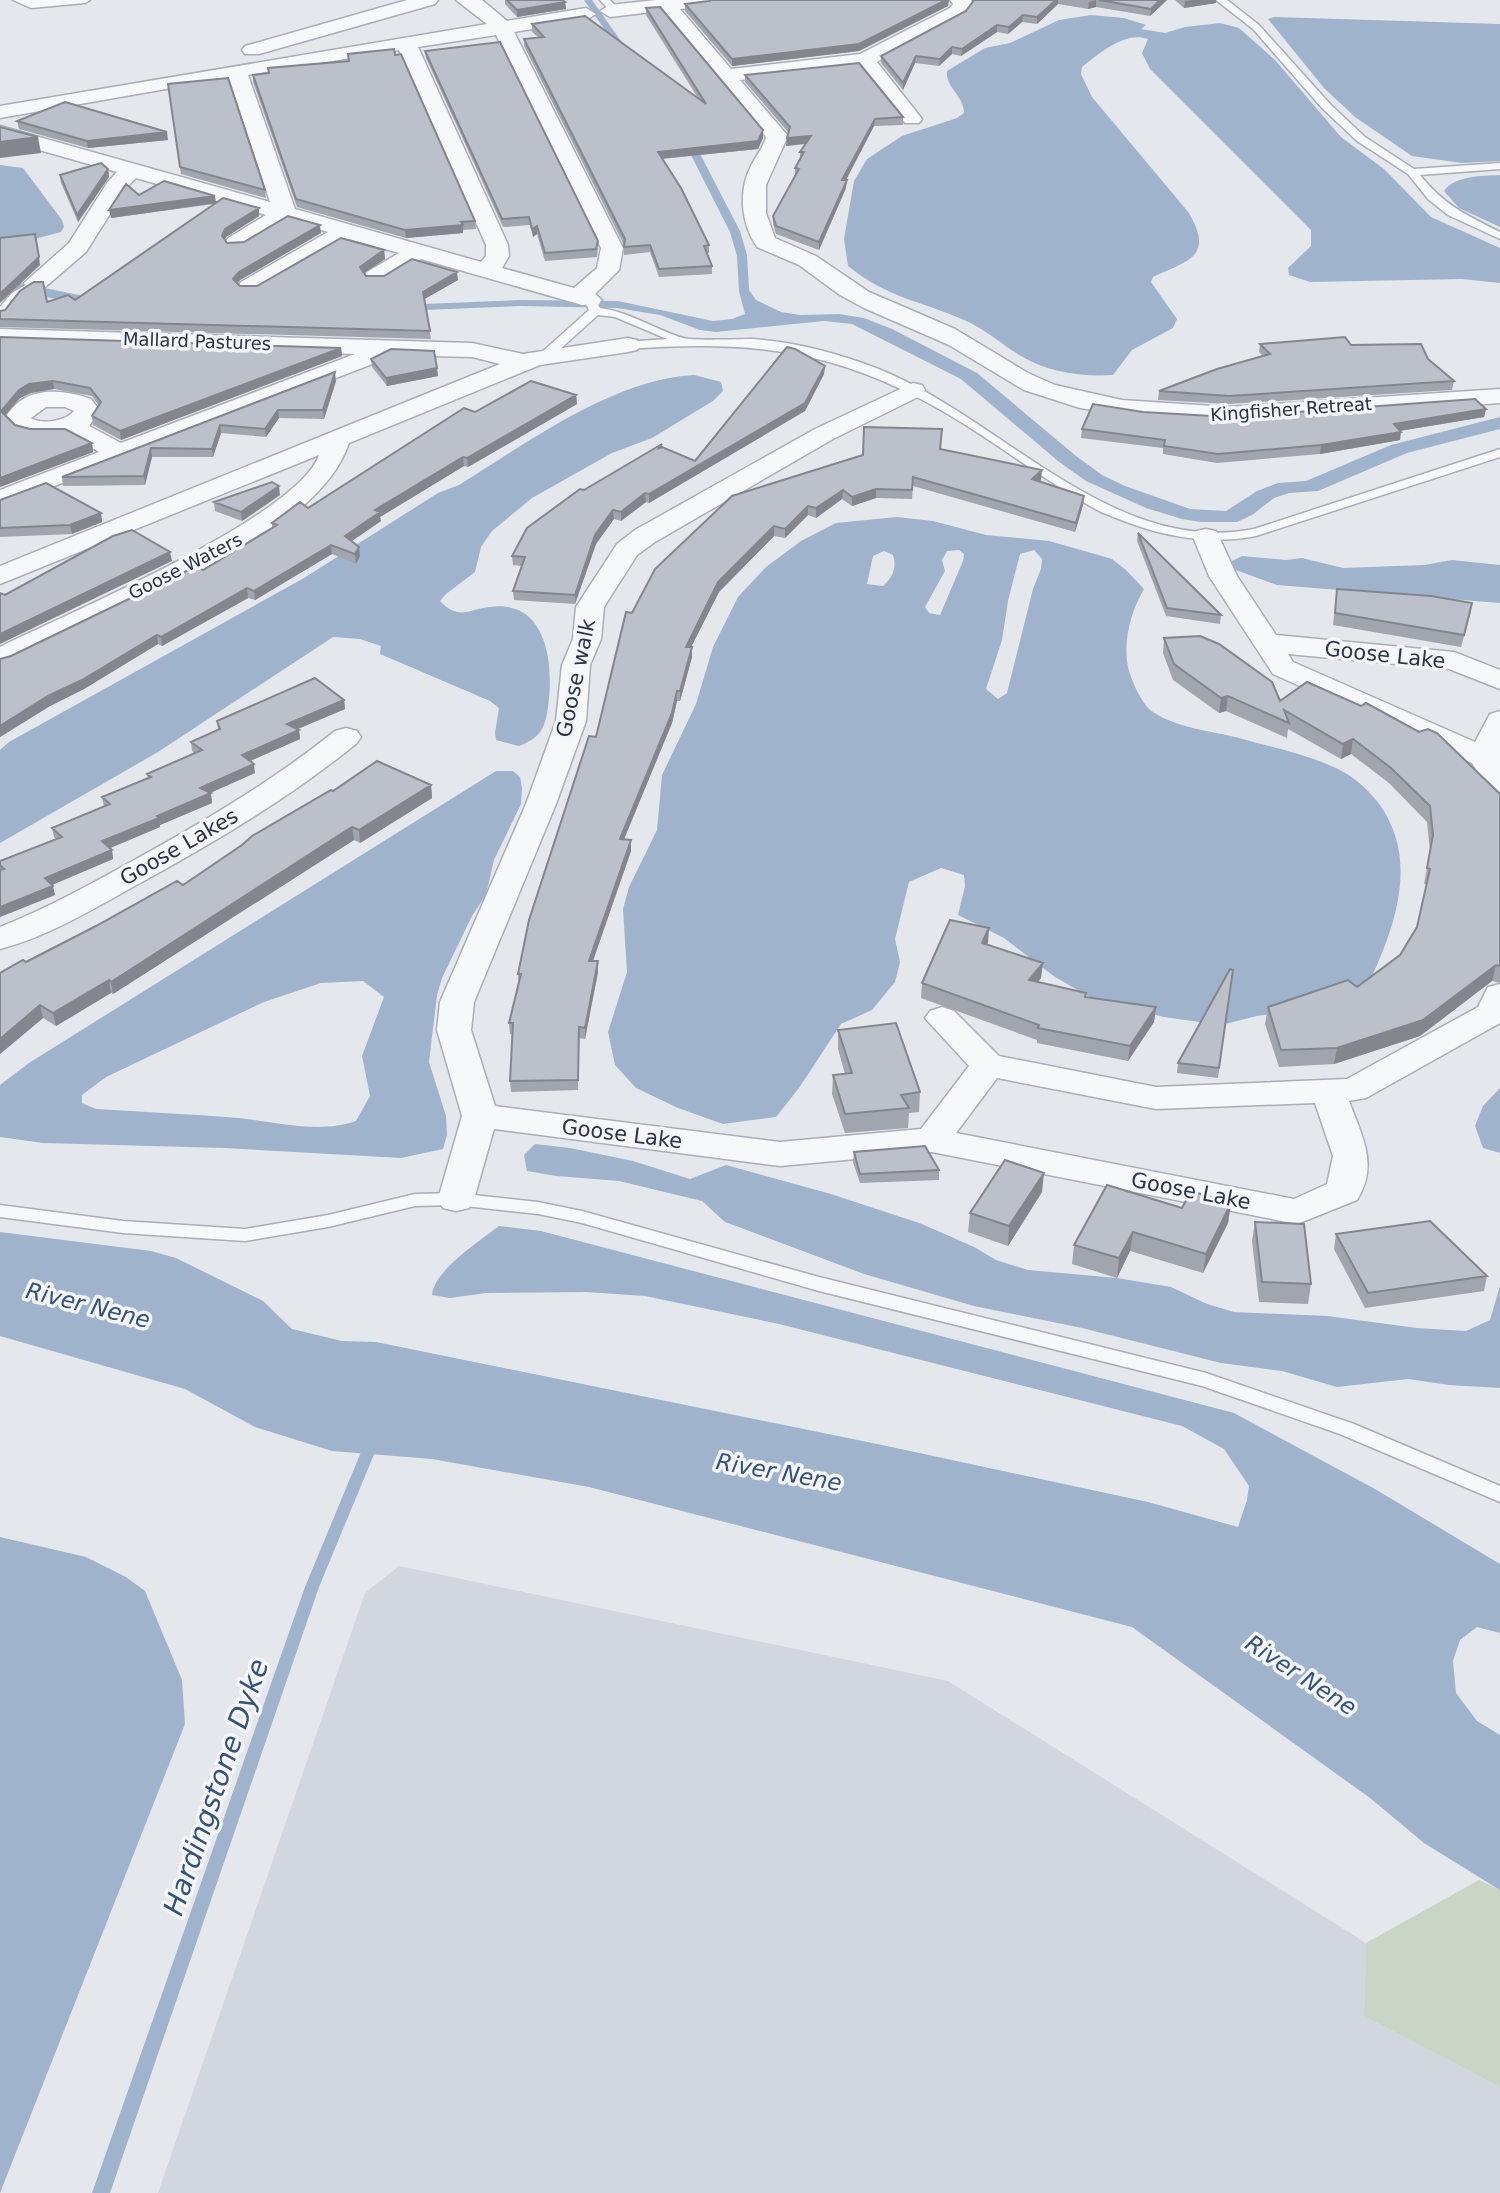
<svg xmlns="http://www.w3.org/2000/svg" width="1500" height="2193" viewBox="0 0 1500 2193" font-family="'DejaVu Sans',sans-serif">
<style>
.built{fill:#d2d6de}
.green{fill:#c9d6c5}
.water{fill:#9fb4cc;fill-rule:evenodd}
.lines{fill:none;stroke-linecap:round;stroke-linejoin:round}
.stream{fill:#9fb4cc;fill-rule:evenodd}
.service-casing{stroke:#a9aeb7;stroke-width:3}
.minor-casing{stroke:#a9aeb7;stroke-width:3}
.service{fill:#f7f8fa;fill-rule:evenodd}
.minor{fill:#f7f8fa;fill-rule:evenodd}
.wall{fill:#a1a5ae}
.shaded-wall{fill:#83868d}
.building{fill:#bbc0ca;stroke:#83868d;stroke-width:2}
.labels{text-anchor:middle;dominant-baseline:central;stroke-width:7;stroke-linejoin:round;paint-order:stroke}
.far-street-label{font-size:18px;fill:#2b3445;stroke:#f4f6f9}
.street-label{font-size:21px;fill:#2b3445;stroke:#f4f6f9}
.water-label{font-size:23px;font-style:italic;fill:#34527a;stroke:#f4f6f9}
.near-water-label{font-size:28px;font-style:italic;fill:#34527a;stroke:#f4f6f9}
</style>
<rect width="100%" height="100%" fill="#e4e7ec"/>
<path class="built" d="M399,1566L948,1681L1366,1943L1364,2016L1500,2087V2193H158L365,1593Z"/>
<path class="green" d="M1479,1880L1500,1890V2087L1364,2016L1366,1943Z"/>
<path class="water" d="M584,0H592L698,150L740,231L747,255L749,290L756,300L781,312L800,315L839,314L864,318L892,329L977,373L1076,456L1102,475L1125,486L1190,509L1226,511L1257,491L1278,483L1306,481L1391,445L1500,417V429L1407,453L1318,491L1289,493L1274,498L1252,515L1237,522H1201L1182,519L1146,508L1086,481L1058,461L961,379L852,324L824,321L716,332L700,330L660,315L617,308L521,306L425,310L115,309L0,289V279L99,299L424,304L522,300L618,301L713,321L732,319L745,314L739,291L737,256L730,232L689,151Z
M1091,15L1124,18L1146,25L1141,29L1165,33L1185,27L1220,23L1239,28L1275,60L1341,137L1384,169L1431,217L1500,248V283L1462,279L1310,282L1289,275L1288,268L1311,246V230L1150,69L1142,53L1148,39C1125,31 1100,53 1082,67L1081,74L1092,97L1189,213C1214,257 1189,260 1153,277L1151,282L1177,319L1173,328L1132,350L1113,375C1080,377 1047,372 1019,355C1000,343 985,329 964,320C919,300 889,299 848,266L844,239L854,181L867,159L902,136L957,118L964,113C964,96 945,87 947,71L985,48L1010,43L1059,20Z
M1274,17L1500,24V161L1462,163L1412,156L1355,117L1324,88L1268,19Z
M0,165L23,168L62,220L64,227L61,232L23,242L0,240Z
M1500,175V227L1459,208L1444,191C1455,175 1483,176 1500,175Z
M694,375L721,382L723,391L713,401L652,438L612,453L532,498L492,531L481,547L475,572L446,594L440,601C459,621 469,609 490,607C548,599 554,666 548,707C545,729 540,738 519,746L496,740L495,733L499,708L490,701L380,654L381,646L360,639L333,637L158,752L0,843V750L9,742L304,578L438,493L459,485C527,443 613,379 694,375Z
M897,517L933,521L986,535L1049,541L1081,550L1112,559L1126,570L1144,589C1130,613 1122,644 1129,671C1133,683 1142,705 1153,712C1177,728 1212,731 1239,738C1271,747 1306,754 1336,768C1353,776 1365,787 1377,801C1421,858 1395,928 1367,987L1314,1007L1257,1016L1221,1025L1164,1017L1095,1000L1055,977L1004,938L958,915L965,886L964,875L941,868L909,882L895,939L900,962L895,982L872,1010L841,1024L799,1088L776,1117L723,1124L678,1108L636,1088L615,1065L608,1032L627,972L623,909L629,887L657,830L662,775L696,704L713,647L738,597L766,567L801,541L836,523ZM959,550L964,554L963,561L940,615L929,613L925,607L945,571L942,560L947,551ZM1034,550L1042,559L1041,569L1033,589L1007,693L998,699L986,689L1002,640L1008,601L1020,554ZM884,551L893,555C897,568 893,577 883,586L867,584L873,556Z
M1242,556L1286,560L1302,558L1343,568L1424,565L1452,560L1500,565V603L1277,585L1233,569L1232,561Z
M496,771H513L520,777L522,788L521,804L494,860L486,895L472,916L442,978L437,995L429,1062L446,1116L447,1135L443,1149L401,1158L224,1148L43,1143L0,1137V1085L29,1063ZM363,981L384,997L362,1056L370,1096L356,1121C319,1134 277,1122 238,1118C190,1114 143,1112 96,1109L82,1103V1095L106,1077L264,1002L321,983Z
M1500,1088V1153L1483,1148L1475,1126L1483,1106Z
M535,1144L570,1148L633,1161L690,1179L726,1165L831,1194L922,1224L974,1247L996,1260L1028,1270L1117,1278L1171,1287L1207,1304L1234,1312L1327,1316L1417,1328L1466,1331L1490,1320L1500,1286V1388L1449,1385L1408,1379L1337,1387L1282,1371L1221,1363L1082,1328L974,1306L864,1274L725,1222L702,1201L619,1181L556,1176L527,1171L524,1155Z
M499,1226L541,1231L1234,1413L1375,1489L1500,1564V1633L1477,1627L1460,1640L1453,1661L1456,1693L1477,1721L1500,1735V1890L1424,1843L1370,1798L1132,1627L589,1487L432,1459L332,1451L255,1427L185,1389L0,1336V1232L151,1251L176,1258L263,1301L292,1329L342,1341L376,1342L882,1445L1148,1502L1238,1527L1247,1500L1249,1486L1224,1449L1182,1426L779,1324L645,1296L586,1292L486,1293L450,1298L432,1295C434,1270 480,1241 499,1226Z
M0,1537L86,1557L126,1577L145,1591L182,1680L185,1724L0,2193Z"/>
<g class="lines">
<path class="stream" d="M373,1435L378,1436L380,1440L319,1587L110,2193H92L305,1587L366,1440L368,1436Z"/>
<defs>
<path id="service" d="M13,0H90L85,3L31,8Z
M600,0H610L620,11L612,13Z
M1216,0H1227L1259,25L1330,104L1365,137L1414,169L1500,163V169L1420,175C1444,205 1466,215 1500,232V239L1448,215L1428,199L1408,174L1357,141L1322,108L1253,29Z
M32,281L42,283L20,297L4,317L0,318V307L12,293Z
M590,296L594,298L600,308C630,312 656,330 683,338C693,341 739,339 753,339C794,342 837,353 876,368C1000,416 1111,557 1254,529L1500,449V457L1256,536C1200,547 1150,533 1099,511C1046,482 999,444 946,413C836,349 753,340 628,349L622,345L624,342L667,339L615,317L598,315L549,359H541V353L589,310L584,300Z
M456,1193L538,1202L582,1211L819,1277L1206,1373L1354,1424L1500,1486V1502L1340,1434L1202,1386L819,1291L582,1223L538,1214L456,1205L415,1206L328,1227L245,1241L123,1233L0,1217V1205L123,1221L245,1229L328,1215L415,1194Z"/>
<path id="minor" d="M407,0H438L435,4L259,54H245L242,50L245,46Z
M456,0H482L507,21L586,8L596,14L586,20L514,32L623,248L619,270L595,294L602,300L598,305H582L421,259L383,282H367L363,277L367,272L399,253L349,239L257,292H241L237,287L241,282L328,232L288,221L244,248H228L225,243L228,238L266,215L136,178L127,187L86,252L44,288H28L24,283L69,243L107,183L117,172L0,139V126L270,202L229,78L0,118V106L487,24ZM496,35L601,248L597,268L574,288L502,268L509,256L508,245L418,47ZM399,50L486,245V256L481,262L295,209L248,75Z
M656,0H718L708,6L680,9L731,69L860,54L950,8L953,4L950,0H971L973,3L964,16L877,62L922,119L919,123H905L860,67L740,80L788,136L766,185V213L775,238L816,256L869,292L955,329L1028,373L1055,385L1122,400L1228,407L1500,389V403L1228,423L1143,418L1080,408L1024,390L949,345L864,308L840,295L799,265L757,247C741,224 738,191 751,166C756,156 763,148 766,137L661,11L610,17L600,11L610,5Z
M0,329L472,343L523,354L628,338L637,340L640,345L637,350L628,352L540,365L349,443C321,527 173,584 97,621C66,636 33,658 0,667V647C64,615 298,517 319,455L0,584V566L500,364L472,357L390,355L388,358L0,507V490L99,452C88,446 75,435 63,434C38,432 23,445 5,419C22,386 60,388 91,399L100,411L89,426L121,443L355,354L0,343ZM46,407H65L74,411C66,421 42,425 31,418Z
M913,383L922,385L925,390L922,395L833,439L655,542L637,555L604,607L601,639L590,665L586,721L556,804L474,1002L471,1030L495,1106L780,1142L921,1129L969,1066L925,1018L930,1011L942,1007L954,1011L999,1056L1156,1087L1347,1079L1478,1007L1488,987L1500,984V1023L1366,1098L1349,1101C1362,1136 1379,1165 1357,1200L1297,1224L932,1152L780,1166L494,1129L474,1199L469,1208L456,1211L443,1208L438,1199L462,1116L437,1030L440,1002L526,804L556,721L562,665L573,639L576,607L617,544L635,530L815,429ZM997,1078L1156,1109L1315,1103L1333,1156L1327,1184L1294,1199L956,1133Z
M1206,529L1216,531L1219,537L1237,576L1276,635L1454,652L1500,670V689L1449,669L1288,654L1293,662L1475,742L1490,714L1500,711V794L1489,791L1472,763L1273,674L1209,576L1193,537L1196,531Z
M346,728L357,731L361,737L357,743C287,800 210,845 131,888C90,911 46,937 0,949V927C48,908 93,883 138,858C207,820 274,780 335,731Z"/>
</defs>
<use href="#service" class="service-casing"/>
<use href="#minor" class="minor-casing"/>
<use href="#service" class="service"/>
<use href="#minor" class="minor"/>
</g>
<path class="wall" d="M505,0H563L565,2L566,9L517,17L505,4Z
M974,0H1167L1150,16L1096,7L1088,9L1058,4L1037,24L1022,22L1008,34L997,32L961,56L952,54L939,66L915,63L903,90L881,63V56L966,11Z
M1175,0H1216V3L1184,8Z
M709,1L948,6L859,51L732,66L685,11V4Z
M646,8L763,130V138L758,149L662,159L709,245V253H707L712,266V274L659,277L650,252L624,255V245L524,46V39L538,37L532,32V24L698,98L646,15Z
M425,51L598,248L597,257L545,261L537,234L533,237L530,225L503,227L426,58Z
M395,55L475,221L476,229L463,230V233L406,238L297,207L253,82V75L268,73V68L348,61Z
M745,75L903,117V125L874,126L845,180L846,188L819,250L776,234L773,224V216L795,175V168L800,159V152L806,144L786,146L787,138L788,132L745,82Z
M168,84L265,190L266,198L181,174Z
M17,121L168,140L88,148L19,129Z
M108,169L109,177L78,222L61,183L60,175Z
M139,195L216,203L259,216L226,237L225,240L227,243L244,242L321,233L240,280L237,283L240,286H257L384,250L385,259L364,273L366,276L458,280L424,299L431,339L0,327V311L47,302L75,300L214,204L111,218Z
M0,337L341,348L342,356L121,440L93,425L92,416L99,406L92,396L54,389L31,393L20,398L5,415L15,425L92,443L93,452L0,487Z
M1260,344L1351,345L1454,381L1452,390L1228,404L1158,400L1159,391L1263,356L1259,352Z
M371,359L437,368L438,376L387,386L372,367Z
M825,366L824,374L805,411L649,503L646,502L621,521L614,519L596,544L575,604L514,600L513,591L522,566L513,565L512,556L584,490L662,447L695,461Z
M336,381L324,419L279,418L266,437L221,433L213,457H152L145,485L63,486L62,477Z
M576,395L577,404L468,467L464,466L380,517L381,521L352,541L360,556L356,564L332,554L255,600L248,598L162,646L158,644L84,689L50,706L0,737V659L11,656L203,570L272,528V523L308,508L475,412Z
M1486,409L1484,417L1400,431V440L1320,454L1217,463L1163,454V448L1081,438L1082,429L1143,412L1229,417Z
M942,429L941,450L1041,480L1039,482L1083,505L1075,532L913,486L912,499L876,498L852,506L842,499L816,518L808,515L785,538L774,536L719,592L691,647L692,657L680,701H677L672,723L624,839L631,840V851L593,961H598V972L585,1039L579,1038L578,1090L511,1092L510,1081L512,1034H510L509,1023L518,984V974L596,737L632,613L655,569Z
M280,495L242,521L215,511L214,502Z
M0,500L101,513L102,522L72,534L0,537Z
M1138,533L1221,615L1220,624L1166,616L1137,541Z
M1337,589L1472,603L1461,647L1333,625Z
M1164,638L1280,701L1500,794V983L1492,981L1420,1036L1334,1064L1279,1067L1265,1024L1268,1007L1357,987L1400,955L1417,927L1427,884H1424L1430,851L1427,822L1389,783L1351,754L1341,759L1288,729L1287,738L1226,711L1219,713L1173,680L1163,653Z
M344,700L345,709L298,729L299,730L300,739L250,761L255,773L210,793L212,803L160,825V827L110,848L112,850L113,859L52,885L55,895L0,917V861L56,839L54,837L52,828L104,806L102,797L148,778L147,774L195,753L192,751L191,742L218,730L217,721Z
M431,785L432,798L360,843L354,840L113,994L111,993L56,1026L43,1018L0,1054V973L26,962L183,885L333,791Z
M988,942L987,945L1041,978L1038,982L1086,993V997L1156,1007L1154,1022L1128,1061L1037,1043V1040L921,998L922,983Z
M1233,970L1218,1078L1177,1073L1178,1063Z
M838,1030L920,1092L919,1112L909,1113L908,1128L845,1133L832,1094L833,1075L845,1074L838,1049Z
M854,1152L939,1170V1180L860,1183L853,1162Z
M1042,1192L1008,1246L968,1232L970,1213Z
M1231,1203L1228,1223L1203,1273L1130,1251L1117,1278L1072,1264L1074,1245L1182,1208Z
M1255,1222L1311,1284L1308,1304L1259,1302L1252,1241Z
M1336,1234L1487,1276L1484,1291L1365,1308L1334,1249Z"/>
<path class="shaded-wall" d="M946,0H949L948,6L859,51L732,66V59Z
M1056,0H1058V4L1037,24V17Z
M1096,0V7L1088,9L1089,2Z
M1160,0H1167L1150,16L1151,9Z
M1192,0H1216V3L1184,8L1185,1Z
M565,2L566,9L517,17V10Z
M1023,15L1022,22L1008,34L1009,27Z
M997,25V32L961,56L962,49Z
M952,47V54L939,66L940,59Z
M916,56L915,63L903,90V83Z
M875,119L874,126L842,188V180Z
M763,130V138L758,149L658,159V152Z
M167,132L168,140L88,148L87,141Z
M811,136V143L786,146L787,138Z
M38,137L41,153L0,158V142Z
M108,169L109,177L78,222L77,215Z
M847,180L846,188L819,250V242Z
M215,196L216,203L111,218L109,210Z
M259,208V216L226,237L223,244L222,236L225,229Z
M320,225L321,233L240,280L234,287L233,279L239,272Z
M463,225V233L406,238L405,230Z
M537,226V234L533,237L532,229Z
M384,250L385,259L361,275L360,267Z
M39,257L40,265L0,303V294Z
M457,272L458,280L423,300V292Z
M341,348L342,356L121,440L120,431Z
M825,366L824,374L805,411L649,503V494Z
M437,368L438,376L387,386L386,378Z
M335,372L336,381L324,419L323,410Z
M53,381L54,389L31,393L20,398L2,419L1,411L19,390L29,384Z
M576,395L577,404L468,467L467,458Z
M1486,409L1484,417L1392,432L1394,424Z
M278,410L279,418L266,437L265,429Z
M220,425L221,433L213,457L212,449Z
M1401,432L1400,440L1320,454L1321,445Z
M92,443L93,452L0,487V478Z
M151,448L152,457L145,485L144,476Z
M463,457L464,466L380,517L381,521L346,545L345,536L375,510Z
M1042,470L1041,480L1031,489L1032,479Z
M279,486L280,495L242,521L241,512Z
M876,489V498L852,506V497Z
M843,490L842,499L816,518V508Z
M645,493L646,502L621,521V512Z
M1084,496L1083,505L1075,532L1076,523Z
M808,506V515L785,538V529Z
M613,510L614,519L596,544L575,604V595L595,535Z
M101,513L102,522L72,534L70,525Z
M774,526V536L719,592L686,657V647L718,582Z
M331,545L332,554L255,600L254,591Z
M359,547L360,556L356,564L355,554Z
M170,552L172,561L0,644V634Z
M247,588L248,598L162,646L161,637Z
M1472,603L1470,615L1461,647Z
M157,635L158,644L84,689L50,706L0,737V726L48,696Z
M692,647V657L680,701V691Z
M677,691V701L672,723L620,849V839Z
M1228,696L1226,711L1219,713L1221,698Z
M344,700L345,709L288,733L287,724Z
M299,730L300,739L243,764L242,755Z
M1353,739L1351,754L1341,759L1343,744Z
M254,764L255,773L201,797L200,788Z
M431,785L432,798L360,843L359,830Z
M211,793L212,803L160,825V827L103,851L102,841Z
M352,827L354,840L113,994L111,982Z
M631,840V851L589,972V961Z
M112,850L113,859L47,887L45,878Z
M53,886L55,895L0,917V907Z
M989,928L988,942L982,958V943Z
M598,961V972L585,1039V1028Z
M1043,963L1041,978L1028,995L1029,980Z
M1496,965L1492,981L1420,1036L1334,1064L1337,1048Z
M109,980L111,993L56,1026L53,1013Z
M40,1005L43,1018L0,1054V1039Z
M1156,1007L1154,1022L1128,1061L1130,1046Z
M1044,1173L1042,1192L1008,1246L1009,1226Z
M1231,1203L1228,1223L1203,1273L1206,1254Z
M1133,1232L1130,1251L1117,1278L1119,1258Z"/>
<path class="building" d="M507,0H563L565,2L517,10Z
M711,0H946L859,44L732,59L685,4L709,1Z
M974,0H1056L1037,17L1023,15L1009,27L997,25L962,49L952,47L940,59L916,56L903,83L881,56L966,11Z
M1099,0H1160L1151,9Z
M660,7L763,130L758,141L658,152L681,188L709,245L704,246L712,266L659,269L650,245L624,247L625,239L524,39L544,37L532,24L585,16L706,104L646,8Z
M500,42L598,241L596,249L545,253L537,226L532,229L529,217L502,219L425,51Z
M394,49L395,55L401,54L475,221L461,222L463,225L405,230L296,199L253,75L269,73L268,68L349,61L348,54Z
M859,63L903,117L875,119L842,180H847L819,242L776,226L773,216L799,169L795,168L804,152H800L811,136L787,138L790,127L745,75Z
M228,78L265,190L180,167L168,84Z
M65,102L167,132L87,141L17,121Z
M0,127L38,137L0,142Z
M101,163L108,169L77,215L60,175Z
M164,181L215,196L109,210L126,184L139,195Z
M223,198L259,208L225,229L222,236L227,243L244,242L288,216L320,225L239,272L233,279L240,286H257L341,238L384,250L360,267L366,276H384L412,259L457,272L423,292L430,331L0,319V311L5,310L20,291L34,282H43L47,302L68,295L75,300Z
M35,234L39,257L0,294V238Z
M0,337L341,348L120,431L92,416L101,402L90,388L53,381L29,384L19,390L1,411L15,425L30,429H65L92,443L0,478Z
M1345,337L1351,345L1421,344L1428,359L1454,381L1229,396L1159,391L1217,369L1270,354L1260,344Z
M787,347L795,349L825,366L805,403L649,494L645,493L621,512L613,510L595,535L575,595L513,591L525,557L512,556L527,528L580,489L584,490L662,444L659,448L662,447L695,461Z
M391,349L434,351L437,368L386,378L371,359Z
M335,372L323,410H278L265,429L220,425L212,449L151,448L144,476L62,477Z
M531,381L576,395L467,458L463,457L375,510L380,512L345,536L359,547L355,554L331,545L254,591L247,588L161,637L157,635L82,680L48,696L0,726V659L11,656L197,566L203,570L277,525L272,523L300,502L308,508L464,408L475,412Z
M1475,399L1486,409L1394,424L1401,432L1321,445L1218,454L1164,446L1165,440L1082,429L1093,404L1143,412L1229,417Z
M864,427L942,429L940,449L1042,470L1032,479L1084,496L1076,523L913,477L912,490L876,489L852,497L843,490L816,508L808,506L785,529L774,526L718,582L686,647H692L680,691H677L672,713L620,839L631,840L589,961H598L585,1028L579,1027L578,1080L510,1081L513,1023H509L521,974H518L529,920L589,736L596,737L626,612L632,613L655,569L732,496L863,455Z
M272,482L279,486L241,512L214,502Z
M46,483L101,513L70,525L0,528V500Z
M132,530L170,552L0,634V593L5,595L113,536Z
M1138,533L1221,615L1167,608Z
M1337,589L1431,596L1472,603L1464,635L1335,613Z
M1200,636L1219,644L1272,682L1280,701L1307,682L1361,706L1366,703L1419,732L1428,729L1437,733L1500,794V966L1496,965L1423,1020L1337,1048L1281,1050L1268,1007L1348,980L1357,987L1400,955L1417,927L1430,869L1427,868L1433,835L1430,806L1391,768L1353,739L1343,744L1284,710L1289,723L1228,696L1221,698L1174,664L1164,638Z
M315,678L344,700L287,724L299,730L242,755L254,764L200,788L211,793L157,816L159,818L102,841L112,850L45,878L53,886L0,907V870L4,869L0,865V861L62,837L52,828L110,804L102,797L151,777L147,774L202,750L191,742L220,729L217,721Z
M377,761L431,785L359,830L352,827L111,982L109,980L53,1013L40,1005L0,1039V973L23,960L26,962L96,926L177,881L183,885L242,845L252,836L331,790L333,791Z
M950,920L989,928L982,943L1043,963L1029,980L1086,993L1085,997L1156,1007L1130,1046L1038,1028L1039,1025L922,983Z
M1230,969L1233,970L1219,1068L1178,1063Z
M896,1023L920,1092L901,1095L909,1108L845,1114L833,1075L852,1073L838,1030Z
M925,1146L939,1170L860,1174L854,1152Z
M1005,1160L1044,1173L1009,1226L970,1213Z
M1107,1185L1182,1208L1191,1191L1231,1203L1206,1254L1133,1232L1119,1258L1074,1245Z
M1430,1221L1487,1276L1368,1293L1336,1234Z
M1255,1222L1304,1224L1311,1284L1262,1282Z"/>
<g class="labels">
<g class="far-street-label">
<text transform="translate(197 341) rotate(2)">Mallard Pastures</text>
<text transform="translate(1291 409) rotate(-4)">Kingfisher Retreat</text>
<text transform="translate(185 566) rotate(-27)">Goose Waters</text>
</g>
<g class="street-label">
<text transform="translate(1385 655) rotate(6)">Goose Lake</text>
<text transform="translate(576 678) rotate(-78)">Goose walk</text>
<text transform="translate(179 847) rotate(-30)">Goose Lakes</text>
<text transform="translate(622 1134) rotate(7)">Goose Lake</text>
<text transform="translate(1191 1191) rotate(11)">Goose Lake</text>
</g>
<g class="water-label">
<text transform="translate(88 1305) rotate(14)">River Nene</text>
<text transform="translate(779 1472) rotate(10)">River Nene</text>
<text transform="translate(1301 1675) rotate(33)">River Nene</text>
</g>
<g class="near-water-label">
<text transform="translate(216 1787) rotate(-71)">Hardingstone Dyke</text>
</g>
</g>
</svg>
